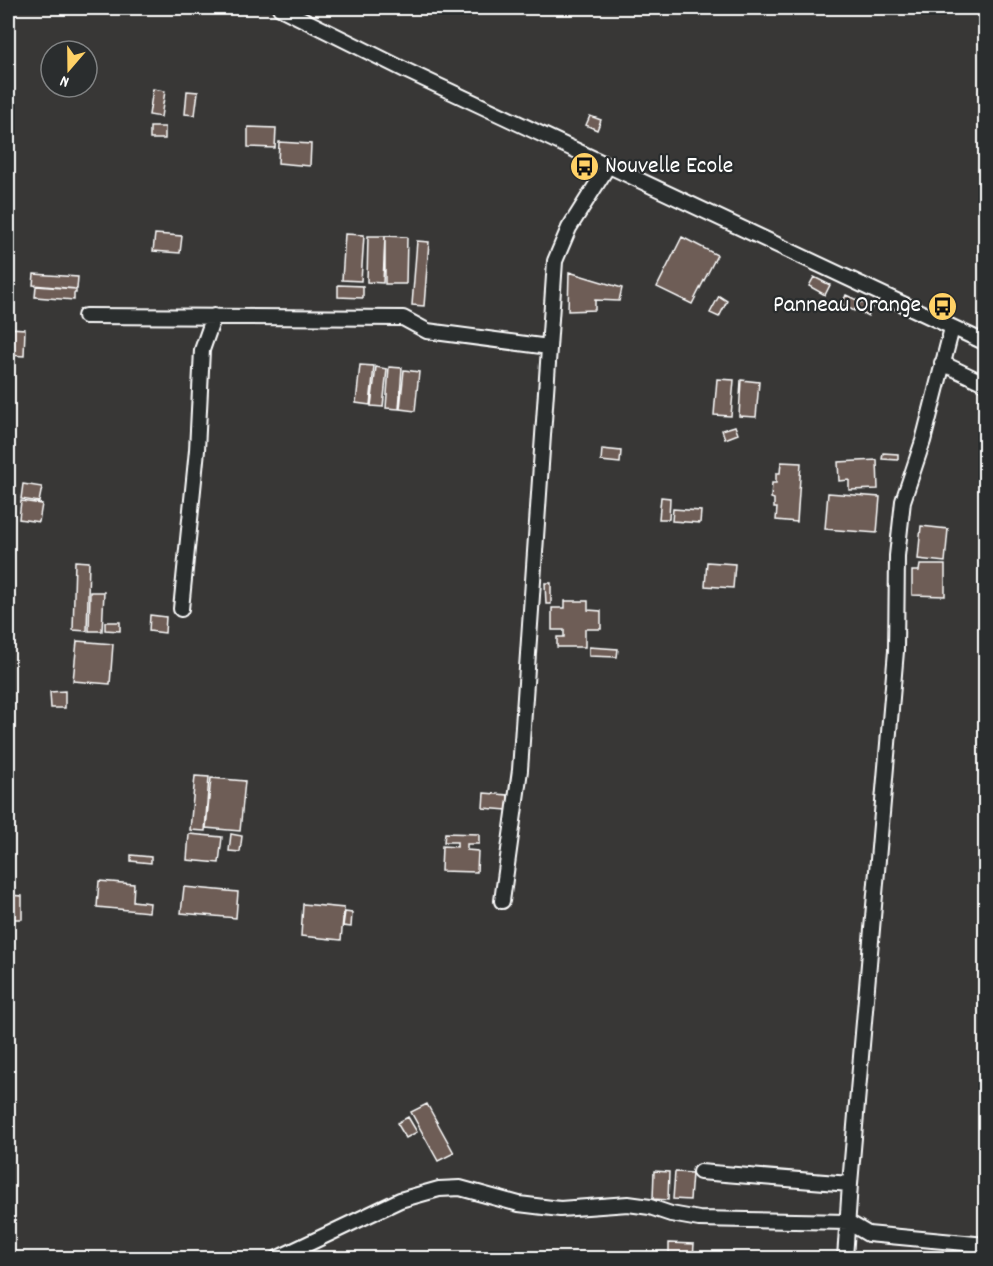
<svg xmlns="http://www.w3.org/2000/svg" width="993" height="1266" viewBox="0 0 993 1266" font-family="Dekko,sans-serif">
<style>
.building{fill:#6e5d56;stroke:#fff;stroke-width:1.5}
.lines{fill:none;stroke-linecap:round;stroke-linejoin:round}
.minor-casing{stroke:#fff;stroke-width:18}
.minor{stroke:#2a2d2e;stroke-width:14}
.labels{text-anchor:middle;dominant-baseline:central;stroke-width:4.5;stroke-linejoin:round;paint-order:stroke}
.poi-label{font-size:24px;fill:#fff;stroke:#2a2d2e;text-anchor:start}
</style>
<rect width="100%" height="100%" fill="#383736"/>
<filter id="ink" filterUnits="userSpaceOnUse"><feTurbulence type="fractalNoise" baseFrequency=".0167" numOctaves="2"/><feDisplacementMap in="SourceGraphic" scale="12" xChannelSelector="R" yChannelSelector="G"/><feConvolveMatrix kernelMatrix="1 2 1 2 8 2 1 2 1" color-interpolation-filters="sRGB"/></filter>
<g filter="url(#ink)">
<path class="building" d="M153,89L165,91L161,117L149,115Z
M187,91L198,92L195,115L185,114Z
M590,116L601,120L597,130L586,125Z
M150,127H165V139H150Z
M248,127L276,128L275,148L248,147Z
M279,142L311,144L310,166L278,163Z
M155,234L182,236L180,253L153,251Z
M345,234L364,235L361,281L342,280Z
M368,236H385L383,283L367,282Z
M385,236L407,237L406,284H385Z
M682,237L717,255L692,304L657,287Z
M417,241L429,242L424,306L412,305Z
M569,272L622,288L619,301L595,300V310L568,311Z
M34,274L78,277L77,289L33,285Z
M814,277L830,285L825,295L809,286Z
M338,285L363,286V298L338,297Z
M36,286L76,289V293H74V300L35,297Z
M846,295L859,301L854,311L842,304Z
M719,296L727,301L719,317L710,313Z
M860,301L872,307L868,316L856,310Z
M9,328L25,329L24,356L8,355Z
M360,365L374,366L370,405L356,403Z
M376,367L387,369L383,407L371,406Z
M389,367L402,368L399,409L386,408Z
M404,370L419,372L415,411L400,409Z
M717,379L734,380L731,416L714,415Z
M741,380L759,382L756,417L739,416Z
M735,426L738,434L725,439L722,430Z
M602,449L621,451L620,463L601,461Z
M883,453L898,454V460L882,459Z
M877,460L878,489L849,490V480L839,481L838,462Z
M781,462L801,463L797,522L776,520L777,508H774V499L771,498L772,483H776V473H780Z
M23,484L42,487L39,502L21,499Z
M828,493L880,497L877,533L825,529Z
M661,497L670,498L669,519H659Z
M21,501L42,504L39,522L19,519Z
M673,509L701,511L700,523L672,521Z
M921,526L948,529L945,562L918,559Z
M75,561L89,562L87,631L73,630Z
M707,562L735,564L733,588L705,586Z
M920,565H945V596L912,595V571H919Z
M545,583H551V604H546Z
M90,592H104L102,631H89Z
M565,601H588V610L601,611V629H585V647H557V637H564V630H552V608H565Z
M150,615L166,617L165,633L149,631Z
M105,622H120V631L105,630Z
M77,641L113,644L110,684L73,681Z
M589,647L618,649L617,657L589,656Z
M65,691V708H51L50,692Z
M195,776L209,777L205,831L190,830Z
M211,778L245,781L240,831L206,828Z
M484,793L508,795L507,810L483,808Z
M445,833L479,834V844H467V850L478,851L477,872L441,871L442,846L457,847V842H444Z
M189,834L222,837L219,863L187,860Z
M231,834L242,836L240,852L229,851Z
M131,855L151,857V863L131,861Z
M99,881L134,884L133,901L150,903L149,912L97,907Z
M184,887L238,892L236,918L181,913Z
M8,895L22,896V919H8Z
M303,904L344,908L341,940L301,936Z
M345,912L352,913L351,927L343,926Z
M427,1104L454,1153L438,1161L411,1112Z
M408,1117L417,1132L406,1138L397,1123Z
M654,1171L669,1172L668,1200L653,1199Z
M675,1172L692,1173L690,1200L673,1199Z
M669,1243L694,1244L693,1258H669Z"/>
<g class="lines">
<defs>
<path id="minor" d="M280,8L407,71L986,343
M85,316L403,318L427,331L549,347
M942,363L986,384
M181,609L197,450L202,350L214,316
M502,901L520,770L555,261L569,228L608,166
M700,1172L850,1184
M278,1258L400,1200L439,1189L460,1188L519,1204L560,1209L628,1204L650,1207L671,1214L699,1219L848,1222L868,1234L986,1245
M845,1258L850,1184L896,651L897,556L903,501L923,441L952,328"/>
</defs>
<use href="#minor" class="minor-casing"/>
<use href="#minor" class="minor"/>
</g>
</g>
<defs>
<symbol id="bus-disc" viewBox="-11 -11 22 22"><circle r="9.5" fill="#ffd166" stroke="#2a2d2e"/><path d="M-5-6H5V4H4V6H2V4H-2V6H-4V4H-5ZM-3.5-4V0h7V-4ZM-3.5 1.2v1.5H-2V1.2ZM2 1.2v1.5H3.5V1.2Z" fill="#111"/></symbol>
</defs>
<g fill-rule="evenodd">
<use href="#bus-disc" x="568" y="150" width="33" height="33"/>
<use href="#bus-disc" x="926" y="290" width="33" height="33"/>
</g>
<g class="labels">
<g class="poi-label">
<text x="605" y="167">Nouvelle Ecole</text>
<text x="921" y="306" text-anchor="end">Panneau Orange</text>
</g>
</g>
<rect width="993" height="1266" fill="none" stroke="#2a2d2e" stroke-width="30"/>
<rect x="15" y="15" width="963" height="1236" fill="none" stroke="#fff" stroke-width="2" filter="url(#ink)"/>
<g transform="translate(69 69) rotate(200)"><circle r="28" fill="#2a2d2e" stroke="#7f8182" stroke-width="1.5"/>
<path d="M0-4.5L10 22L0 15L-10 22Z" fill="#ffd166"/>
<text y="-9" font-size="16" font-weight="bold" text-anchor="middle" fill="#ffffff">N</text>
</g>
</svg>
